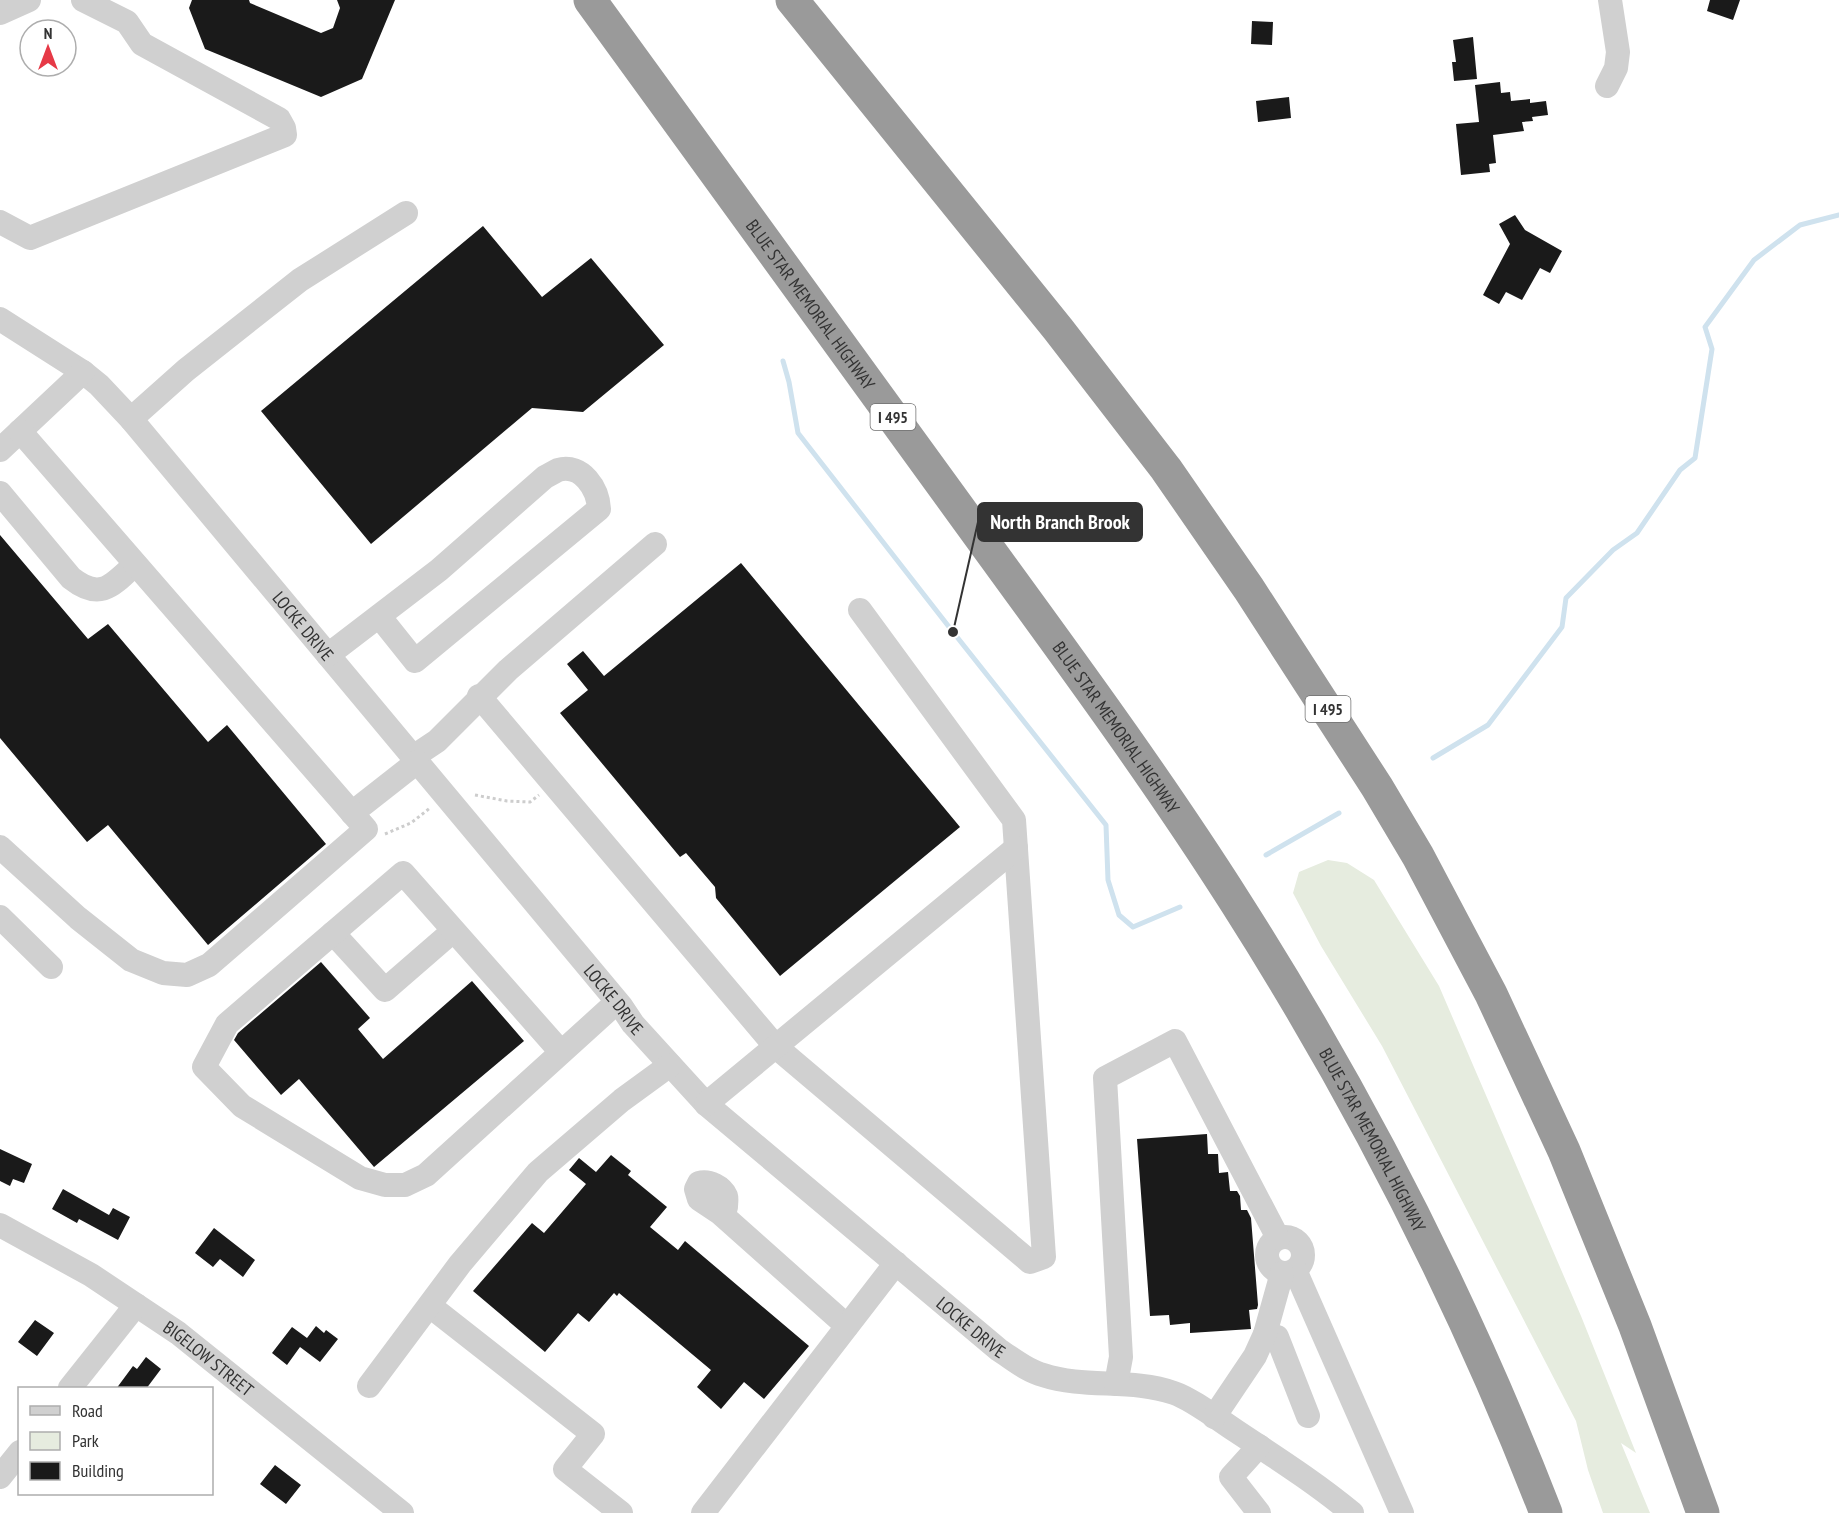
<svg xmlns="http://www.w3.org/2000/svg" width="1839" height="1513" viewBox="0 0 1839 1513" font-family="'PT Sans Narrow',sans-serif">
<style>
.green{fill:#e6ecdf}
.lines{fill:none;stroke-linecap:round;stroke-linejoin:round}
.stream{stroke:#cfe2ee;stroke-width:5}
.building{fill:#1a1a1a}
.path{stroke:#cdcdcd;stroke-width:3;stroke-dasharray:3 3;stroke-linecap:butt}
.minor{stroke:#d0d0d0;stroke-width:24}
.highway{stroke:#9a9a9a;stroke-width:33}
.labels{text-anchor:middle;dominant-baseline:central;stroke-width:6;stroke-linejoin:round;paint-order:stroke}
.shield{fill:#fff;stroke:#707070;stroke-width:1.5}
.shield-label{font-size:16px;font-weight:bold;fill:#333}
.street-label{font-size:18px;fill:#333;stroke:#fff}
.leader{fill:none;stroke:#333;stroke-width:2}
.callout-dot{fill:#333;stroke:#fff;stroke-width:2}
.callout{fill:#333;stroke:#333;stroke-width:2}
.callout-label{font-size:20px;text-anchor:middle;font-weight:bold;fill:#fff}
</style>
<rect width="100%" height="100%" fill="#fff"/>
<path class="green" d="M1328,860L1347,863L1374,880L1439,986L1581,1316L1636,1453L1621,1443L1650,1513H1603L1588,1470L1576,1421L1382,1046L1321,946L1293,893L1299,872Z"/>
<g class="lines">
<path class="stream" d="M783,361L789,382L798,433L953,632L1106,825L1108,880L1119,915L1133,927L1180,907
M1433,758L1488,725L1562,627L1566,598L1613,550L1637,533L1680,470L1695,458L1712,349L1705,327L1754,260L1800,225L1839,215
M1266,855L1339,813"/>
</g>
<path class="building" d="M192,0H249L250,3L321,33L333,28L340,8L337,0H395L362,79L321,97L205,49L189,8Z
M1710,0H1740L1733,20L1707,11Z
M1252,21L1273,22L1272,45L1251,44Z
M1473,37L1477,79L1454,81L1452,62H1456L1453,40Z
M1500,82L1501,93L1510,92L1511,101L1530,99V103L1546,101L1548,115L1532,117L1533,121L1522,122L1524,131L1493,135L1496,163L1489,164L1490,172L1461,175L1456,124L1479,122L1475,85Z
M1289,97L1291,118L1258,122L1256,101Z
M1515,215L1525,230L1562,251L1550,273L1540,268L1522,300L1506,292L1499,304L1483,295L1510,244L1499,224Z
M483,226L542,297L591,258L664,345L583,412L532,408L371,544L261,411Z
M0,535L88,639L108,624L208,742L227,725L326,844L208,945L108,825L87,842L0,738Z
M741,563L960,827L780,976L716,898L715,887L686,853L680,857L560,713L588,690L567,664L583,651L604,676Z
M321,962L370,1018L358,1029L383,1059L472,981L524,1041L374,1167L299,1079L281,1095L234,1040L238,1033Z
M1207,1134L1208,1154H1218L1219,1173L1228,1172L1230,1191H1237L1240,1196L1241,1210H1247L1251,1218L1258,1305L1257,1309L1249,1310L1251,1329L1190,1333V1323L1170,1325L1169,1315L1150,1316L1137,1139Z
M0,1149L32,1164L24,1183L13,1179L10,1186L0,1181Z
M611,1155L631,1171L628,1175L667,1207L650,1227L678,1250L685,1241L809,1346L764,1399L744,1382L721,1409L697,1387L711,1370L619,1293L617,1296L614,1293L589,1322L578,1313L545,1352L473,1291L532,1223L544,1233L586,1184L569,1170L579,1158L596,1172Z
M63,1189L109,1215L113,1208L130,1217L118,1240L79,1219L77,1223L52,1209Z
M214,1228L255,1260L243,1277L220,1259L213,1267L195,1253Z
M35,1320L54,1333L37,1356L18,1342Z
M316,1326L324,1333L326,1330L338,1339L320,1362L300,1347L287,1365L272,1353L292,1327L307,1338Z
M146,1357L161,1369L146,1389H116L133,1366L137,1369Z
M275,1465L301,1485L286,1504L260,1484Z"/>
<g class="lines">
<path class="path" d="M475,795L507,801L530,802L539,795
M385,834L411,823L430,808"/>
<g class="minor">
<path d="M0,13L29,0"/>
<path d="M1607,86L1616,68L1618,52L1610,0"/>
<path d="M0,222L30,238L285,135L284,128L279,119L142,44L127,22L83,0"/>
<path id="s1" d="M0,319L83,372L99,385L131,419L621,1006L633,1024L706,1104L999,1350C1013,1359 1027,1371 1043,1375C1085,1389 1131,1378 1174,1393C1192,1399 1219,1420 1236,1431C1275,1457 1316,1483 1352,1513"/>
<path d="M131,419L186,370L300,280L406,213"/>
<path d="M0,450L83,372"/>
<path d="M0,493L71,578C100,601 112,586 135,564"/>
<path d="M328,655L439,570L545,477C549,475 554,472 558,470C582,463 598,489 599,509L415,661L379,616"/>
<path d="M479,696L776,1047L1030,1262L1044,1257L1014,820L860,610"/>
<path d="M413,757L437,741L508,670L655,544"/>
<path d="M352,813L417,762"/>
<path d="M0,847L78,918L131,960L163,973L187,975L209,965L366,829L20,431"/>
<path d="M0,917L51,967"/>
<path d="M333,933L385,990L453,931"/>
<path d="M561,1052L403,873L227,1024L204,1067L242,1106L360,1178L385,1185H405L426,1175L617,1002"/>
<path d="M706,1104L1016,848"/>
<path d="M720,1213L726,1207C726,1203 727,1199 726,1196C722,1187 709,1180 699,1183L696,1189L699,1199L720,1213L847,1326"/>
<path id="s2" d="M0,1225L91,1275L178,1333L402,1513"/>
<circle cx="1285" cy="1255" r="18"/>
<path d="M1295,1270L1402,1513"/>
<path d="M430,1306L593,1434L565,1469L621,1513"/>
<path d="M1265,1334L1277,1337L1308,1416"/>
<path d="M1116,1384L1121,1357L1105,1078L1175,1041L1278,1238"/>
<path d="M369,1386L460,1264L538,1172L622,1100L670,1065"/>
<path d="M70,1388L136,1305"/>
<path d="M1214,1417L1255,1356L1265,1334L1282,1273"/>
<path d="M1259,1446L1231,1477L1259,1513"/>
<path d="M0,1477L20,1452"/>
<path d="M703,1513L896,1263"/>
</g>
<g class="highway">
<path id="s3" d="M590,0C712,168 834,336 956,504C1051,635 1149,766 1236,903C1359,1096 1463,1299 1546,1513"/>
<path d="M792,0L1058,329L1166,469L1249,589L1377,787L1418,856L1491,994L1564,1151L1635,1326L1703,1513"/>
</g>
</g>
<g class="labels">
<g class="shield">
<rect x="870.5" y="404" width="45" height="26" rx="4.5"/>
<rect x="1305.5" y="696" width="45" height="26" rx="4.5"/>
</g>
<g class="shield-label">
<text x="893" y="417">I 495</text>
<text x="1328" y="709">I 495</text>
</g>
<g class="street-label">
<text stroke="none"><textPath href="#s3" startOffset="376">BLUE STAR MEMORIAL HIGHWAY</textPath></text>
<text stroke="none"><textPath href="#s1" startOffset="435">LOCKE DRIVE</textPath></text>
<text stroke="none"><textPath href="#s3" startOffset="898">BLUE STAR MEMORIAL HIGHWAY</textPath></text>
<text stroke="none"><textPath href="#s1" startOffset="921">LOCKE DRIVE</textPath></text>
<text stroke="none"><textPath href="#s3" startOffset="1384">BLUE STAR MEMORIAL HIGHWAY</textPath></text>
<text stroke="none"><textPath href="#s1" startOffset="1407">LOCKE DRIVE</textPath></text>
<text stroke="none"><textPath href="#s2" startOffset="248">BIGELOW STREET</textPath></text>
</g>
</g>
<path class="leader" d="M953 632L978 522"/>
<circle class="callout-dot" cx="953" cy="632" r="6"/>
<rect class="callout" x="978" y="503" width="164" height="38" rx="6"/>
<g class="callout-label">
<text x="1060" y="529">North Branch Brook</text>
</g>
<rect x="18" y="1387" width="195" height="108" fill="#ffffff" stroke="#adadad" stroke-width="1.5"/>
<rect x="30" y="1406" width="30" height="9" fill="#d0d0d0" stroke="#adadad" stroke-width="1.5"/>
<text x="72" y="1417" font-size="18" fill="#333333">Road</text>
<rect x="30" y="1432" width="30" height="18" fill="#e6ecdf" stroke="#adadad" stroke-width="1.5"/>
<text x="72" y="1447" font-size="18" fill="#333333">Park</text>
<rect x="30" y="1462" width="30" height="18" fill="#1a1a1a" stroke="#adadad" stroke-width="1.5"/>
<text x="72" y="1477" font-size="18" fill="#333333">Building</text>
<g transform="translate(48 48)"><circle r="28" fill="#ffffff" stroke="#adadad" stroke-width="1.5"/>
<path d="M0-4.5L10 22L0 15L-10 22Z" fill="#e63946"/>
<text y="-9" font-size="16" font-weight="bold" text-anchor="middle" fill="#333333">N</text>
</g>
</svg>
